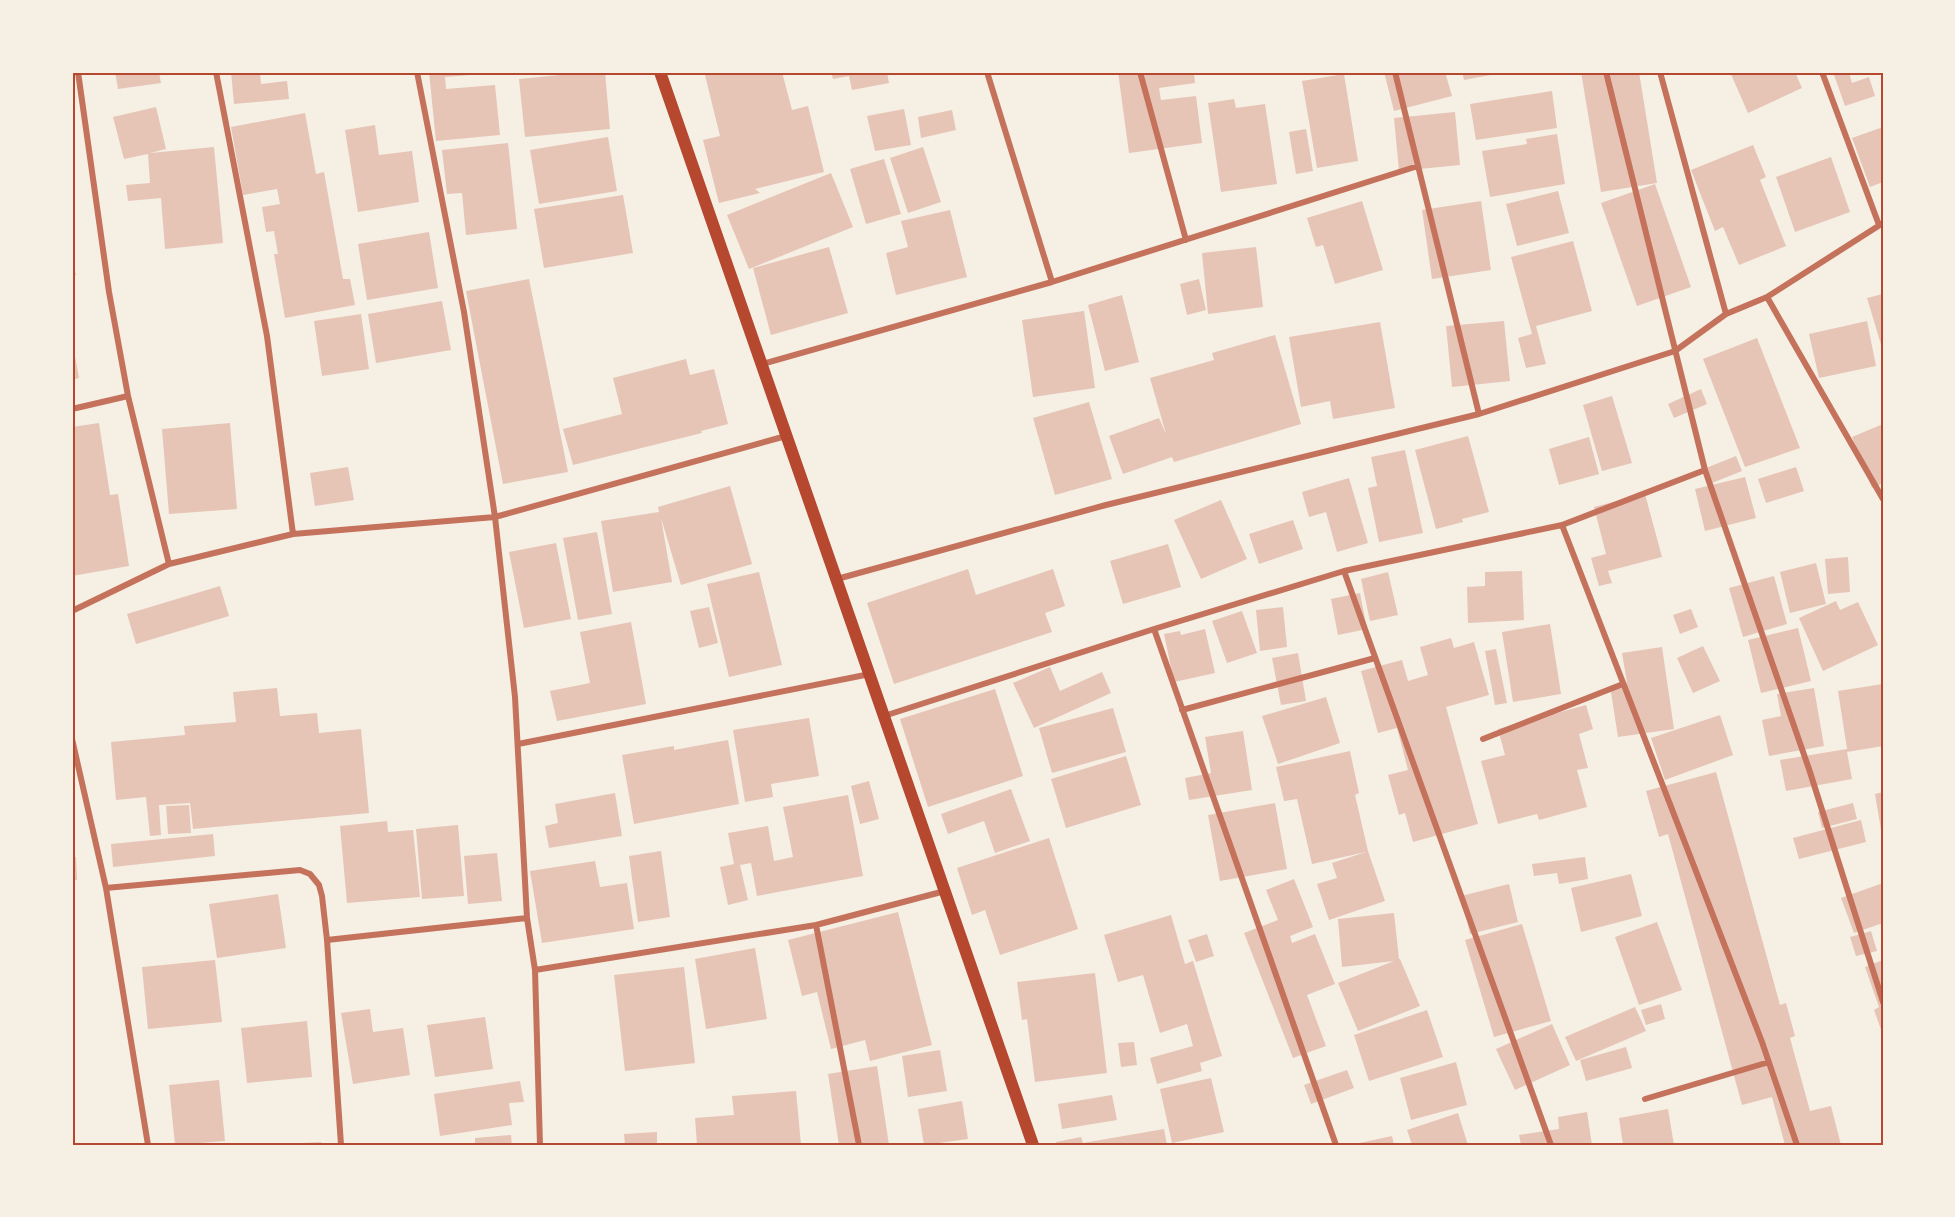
<svg xmlns="http://www.w3.org/2000/svg" width="1955" height="1217" viewBox="0 0 1955 1217" font-family="Jost,sans-serif">
<style>
.building{fill:#e6c5b7}
.lines{fill:none;stroke-linecap:round;stroke-linejoin:round}
.minor{stroke:#c5725c;stroke-width:6}
.secondary{stroke:#b5482f;stroke-width:12}
.neatline{fill:none;stroke:#b5482f;stroke-width:2}
</style>
<rect width="100%" height="100%" fill="#f6efe4"/>
<path class="building" d="M115,72H159L161,83L118,89Z
M231,72H260L261,84L287,81L289,99L234,104Z
M429,72H483V74L445,77L446,89L495,85L500,135L436,141Z
M590,72H605L610,129L525,137L519,79Z
M719,72H782L792,110L808,106L824,172L755,189L760,193L719,203L703,140L720,136L705,75Z
M831,72H887L889,83L852,90L849,76L833,79Z
M1118,72H1194L1195,83L1159,88L1161,100L1196,96L1202,143L1129,153Z
M1384,72H1445L1452,96L1394,111Z
M1462,72H1501V73L1464,80Z
M1581,72H1639L1657,183L1601,192Z
M1730,72H1795L1802,88L1748,113Z
M1833,72H1849L1852,83L1869,77L1875,96L1845,106Z
M1344,74L1358,161L1317,168L1302,81Z
M1552,91L1557,128L1476,140L1470,104Z
M1234,99L1236,108L1265,104L1277,184L1221,192L1208,103Z
M156,107L166,149L150,153L214,147L223,243L165,249L161,198L128,201L126,185L150,183L148,154L124,159L113,117Z
M904,109L911,145L875,151L867,116Z
M952,110L956,130L921,138L918,117Z
M1455,112L1460,165L1399,171L1394,118Z
M305,113L316,174L324,172L343,279H350L355,305L285,318L274,254H278L274,231L266,232L262,207L280,204L277,189L243,195L231,127Z
M375,125L379,155L412,151L419,202L358,212L345,130Z
M1883,127V182L1870,187L1852,138Z
M1306,129L1313,171L1296,174L1289,132Z
M1557,134L1565,184L1490,197L1482,151L1527,144L1526,139Z
M608,137L617,191L539,204L530,150Z
M508,143L517,229L466,235L462,193L447,194L442,150Z
M1753,145L1766,177L1760,180L1786,246L1739,265L1723,227L1715,231L1691,170Z
M923,147L941,202L908,213L890,158Z
M1831,157L1850,212L1795,232L1776,177Z
M884,159L901,214L866,224L850,169Z
M831,173L853,227L749,269L727,215Z
M1655,184L1691,287L1637,306L1601,203Z
M1558,191L1569,233L1517,246L1506,204Z
M623,195L633,253L544,268L534,209Z
M1362,201L1383,270L1335,284L1323,245L1316,247L1307,218Z
M1481,201L1491,270L1432,279L1422,210Z
M950,210L967,277L896,295L886,253L908,247L901,221Z
M429,232L438,288L367,300L358,244Z
M1573,241L1592,311L1536,326L1546,364L1526,368L1518,338L1532,334L1511,257Z
M829,247L848,313L771,335L753,268Z
M1256,247L1263,307L1208,314L1202,253Z
M72,260L76,275L72,276Z
M529,279L568,472L503,484L466,291Z
M1199,279L1206,310L1187,315L1180,284Z
M1883,294V348H1882L1867,298Z
M1122,295L1139,362L1105,371L1088,305Z
M442,301L451,350L376,363L368,314Z
M1084,311L1095,388L1033,397L1022,320Z
M361,314L369,369L322,376L314,321Z
M1504,321L1510,381L1452,387L1446,326Z
M1867,321L1876,366L1819,378L1809,334Z
M1380,322L1395,408L1333,419L1330,401L1301,407L1289,337Z
M1275,335L1301,424L1174,462L1172,457L1123,474L1109,436L1159,418L1166,434L1150,378L1214,360L1212,353Z
M1757,338L1800,448L1745,467L1703,359Z
M72,340L79,378L72,380Z
M686,359L690,375L714,369L728,424L701,431L702,433L573,465L563,429L622,414L613,378Z
M1701,389L1707,404L1674,418L1668,404Z
M1612,396L1632,463L1602,471L1583,405Z
M1089,402L1112,479L1055,495L1033,418Z
M99,423L110,495L118,494L129,566L72,576V427Z
M230,423L237,509L169,514L162,429Z
M1883,424V483L1872,488L1852,437Z
M1468,436L1489,512L1462,519L1463,522L1436,529L1415,450Z
M1589,437L1599,474L1559,485L1549,449Z
M1405,450L1423,533L1379,542L1368,488L1377,486L1371,457Z
M1736,456L1742,471L1712,483L1706,468Z
M348,467L354,500L315,506L310,473Z
M1796,467L1804,491L1766,503L1758,479Z
M1745,477L1756,518L1705,531L1695,489Z
M1349,478L1368,543L1337,552L1326,512L1309,517L1302,492Z
M730,486L752,564L681,585L661,518L672,582L613,592L601,521L659,512L658,507Z
M1645,494L1662,557L1608,571L1612,583L1599,586L1591,558L1606,554L1594,507Z
M1221,500L1247,559L1201,579L1174,520Z
M1293,520L1303,549L1259,564L1249,534Z
M597,532L612,614L578,620L563,538Z
M556,543L571,619L524,628L509,552Z
M1168,544L1181,587L1123,604L1110,561Z
M1848,557L1850,592L1828,594L1825,559Z
M1816,563L1826,604L1790,613L1780,572Z
M968,569L976,595L1053,569L1065,606L1045,613L1052,632L894,684L867,603Z
M1522,571L1524,620L1468,623L1467,587L1485,586V572Z
M759,572L782,665L729,677L707,584Z
M1388,572L1398,615L1370,621L1361,579Z
M1774,576L1787,624L1743,637L1729,588Z
M220,586L229,616L136,644L127,614Z
M1360,593L1367,629L1338,635L1331,599Z
M1836,601L1840,610L1858,602L1878,645L1823,671L1799,618Z
M709,607L718,643L699,648L690,611Z
M1283,607L1287,647L1260,651L1256,610Z
M1691,609L1698,627L1680,634L1673,615Z
M1242,611L1257,653L1227,663L1212,621Z
M631,622L646,704L557,721L550,691L590,683L580,632Z
M1550,624L1561,694L1513,702L1502,632Z
M1798,628L1811,681L1761,693L1748,640Z
M1205,629L1215,673L1174,682L1164,634L1180,631L1181,635Z
M1451,638L1454,648L1474,642L1489,695L1446,707L1478,824L1413,842L1405,813L1399,815L1388,775L1408,770L1397,728L1378,733L1361,671L1402,660L1408,681L1428,675L1420,647Z
M1703,646L1720,681L1693,693L1677,658Z
M1662,647L1674,729L1618,737L1610,686L1627,683L1622,653Z
M1496,649L1507,703L1495,705L1485,651Z
M1298,653L1306,701L1281,705L1272,658Z
M1050,667L1060,691L1102,672L1111,693L1034,728L1013,683Z
M1883,684V746L1847,752L1852,779L1786,791L1780,760L1847,749L1838,691Z
M277,688L280,716L317,713L319,733L361,729L369,813L193,829L190,803L159,805L161,835L150,836L146,797L116,800L111,742L185,735L184,726L236,722L233,692Z
M1814,688L1824,746L1769,756L1762,720L1781,716L1777,694Z
M995,689L1023,776L928,807L900,719Z
M1326,697L1340,743L1278,764L1262,716Z
M1586,705L1593,729L1579,734L1588,768L1577,770L1587,807L1539,820L1537,814L1498,824L1481,761L1505,755L1498,729Z
M1113,708L1126,752L1052,773L1039,728Z
M1720,715L1733,755L1665,780L1651,738Z
M809,718L819,776L771,784L773,797L745,802L733,730Z
M1243,731L1252,790L1189,800L1185,778L1211,773L1205,737Z
M728,740L739,804L634,824L622,755L674,746V750Z
M1350,751L1359,793L1355,795L1368,851L1385,901L1329,920L1317,884L1337,878L1332,863L1366,852L1312,864L1297,799L1284,801L1276,767Z
M1126,756L1141,805L1066,828L1051,779Z
M1716,772L1780,1005L1786,1003L1795,1036L1790,1038L1810,1111L1831,1106L1841,1145H1785L1772,1097L1742,1105L1668,834L1659,837L1646,791Z
M869,781L879,819L860,824L851,786Z
M1011,789L1030,841L995,853L984,821L948,834L941,814Z
M1883,792V836H1882L1875,794Z
M615,793L622,836L549,848L545,826L558,823L555,804Z
M848,795L863,876L757,896L751,863L740,865L748,900L728,905L720,867L734,864L728,833L768,826L774,861L793,857L783,807Z
M1275,803L1287,869L1220,881L1208,815Z
M1853,803L1857,819L1822,828L1818,812Z
M189,805L191,833L168,834L166,806Z
M1861,820L1866,842L1799,859L1793,838Z
M387,821L388,832L413,830L420,897L347,903L340,826Z
M458,825L464,896L422,899L416,829Z
M213,834L215,856L113,867L111,844Z
M1049,838L1078,929L1000,955L985,910L972,915L957,868Z
M661,851L670,917L638,922L629,856Z
M497,853L502,901L468,904L464,856Z
M72,857H76L77,880H72Z
M1585,857L1588,879L1559,884L1557,873L1534,876L1532,864Z
M595,861L600,887L627,883L634,929L542,943L530,871Z
M1631,874L1642,916L1581,932L1571,888Z
M1294,879L1313,927L1290,936L1292,943L1315,934L1335,984L1307,995L1326,1046L1293,1058L1244,933L1278,920L1266,890Z
M1883,883V923L1854,933L1841,898Z
M1509,884L1518,922L1470,934L1461,896Z
M278,894L286,948L217,958L209,904Z
M898,912L932,1045L870,1061L865,1040L831,1049L817,992L802,996L788,940Z
M1394,913L1399,959H1400L1420,1006L1358,1031L1338,983L1394,961L1342,967L1338,919Z
M1171,915L1185,964L1193,961L1222,1056L1200,1063L1202,1071L1157,1084L1150,1058L1193,1046L1187,1024L1160,1033L1143,975L1118,982L1104,935Z
M1657,922L1682,990L1639,1005L1615,937Z
M1522,924L1551,1021L1494,1037L1465,940Z
M1871,931L1877,951L1856,956L1850,937Z
M1207,934L1214,956L1196,962L1188,940Z
M755,948L767,1019L706,1029L695,959Z
M215,960L222,1022L148,1029L142,967Z
M1883,960V1035L1874,1010L1879,1007L1865,967Z
M684,967L695,1063L625,1071L614,975Z
M1095,973L1107,1073L1035,1082L1027,1019L1022,1020L1017,982Z
M1661,1004L1665,1019L1646,1025L1641,1010Z
M1635,1007L1646,1031L1576,1061L1565,1037Z
M370,1009L373,1032L403,1028L410,1075L353,1084L341,1013Z
M1427,1010L1443,1057L1369,1081L1354,1035Z
M485,1017L493,1069L435,1077L427,1025Z
M307,1021L312,1077L247,1083L241,1028Z
M1552,1024L1570,1065L1515,1090L1496,1049Z
M1134,1042L1137,1065L1121,1067L1118,1043Z
M1626,1047L1632,1068L1586,1081L1580,1060Z
M940,1050L947,1091L908,1097L902,1056Z
M1456,1062L1467,1105L1411,1120L1400,1078Z
M877,1066L889,1145H839L828,1074Z
M1347,1070L1354,1088L1311,1104L1304,1085Z
M1211,1078L1224,1132L1172,1143L1160,1089Z
M219,1080L225,1141L175,1145L169,1085Z
M520,1081L524,1102L509,1103L512,1125L440,1136L434,1094Z
M796,1091L801,1145H697L695,1118L734,1115L732,1096Z
M1112,1095L1117,1120L1062,1129L1058,1104Z
M962,1101L968,1139L924,1145L918,1109Z
M1668,1109L1674,1145H1623L1619,1118Z
M1587,1112L1592,1145H1521L1519,1135L1559,1129L1558,1117Z
M1458,1113L1468,1145H1412L1407,1130Z
M1164,1129L1167,1145H1057L1056,1142L1081,1137L1083,1143Z
M657,1132V1145H625L624,1134Z
M511,1135L512,1145H475V1138Z
M1392,1136L1394,1145H1356L1355,1144Z
M321,1142L322,1145H303V1143Z"/>
<g class="lines">
<path class="minor" d="M78,72L109,292L128,396L169,564
M216,72L267,336L293,534
M417,72L464,312L495,517L515,697L527,918L535,970L540,1145
M987,72L1052,282
M1140,72L1186,240
M1395,72L1479,414
M1606,72L1705,470L1809,769L1883,1002
M1660,72L1726,314
M1822,72L1879,225
M1767,297L1883,499
M762,364L1052,282L1418,166
M72,409L128,396
M1562,525L1762,1042L1797,1145
M1344,571L1551,1145
M837,579L1106,505L1479,414L1675,351L1726,314L1767,297L1883,223
M72,611L169,564L293,534L495,517L786,436
M1154,629L1336,1145
M1182,710L1375,658
M884,716L1154,629L1344,571L1562,525L1705,470
M72,739L106,888L148,1145
M1483,739L1623,684
M518,744L870,674
M106,888L300,870L310,874L319,885L322,896L327,940L341,1145
M816,925L859,1145
M327,940L527,918
M535,970L816,925L945,891
M1645,1099L1769,1062"/>
<path class="secondary" d="M660,72L1033,1145"/>
</g>
<rect width="1955" height="1217" fill="none" stroke="#f6efe4" stroke-width="147"/>
<rect x="74" y="74" width="1808" height="1070" class="neatline"/>
</svg>
